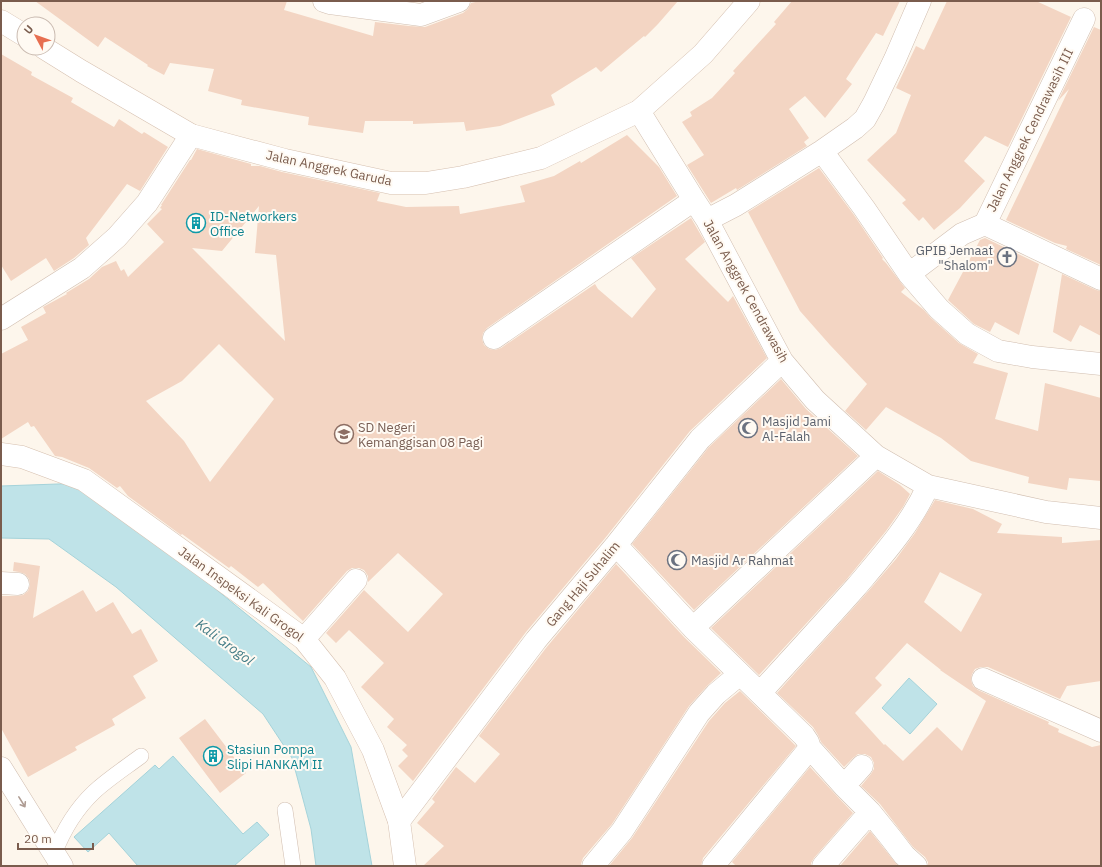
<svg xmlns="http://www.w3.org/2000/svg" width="1102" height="867" viewBox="0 0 1102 867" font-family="'IBM Plex Sans',sans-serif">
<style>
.water{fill:#bfe3e8;stroke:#a5d3da}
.building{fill:#f3d5c3;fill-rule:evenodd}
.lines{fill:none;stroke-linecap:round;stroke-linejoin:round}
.lane-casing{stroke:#d1beb0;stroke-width:16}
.street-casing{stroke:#d1beb0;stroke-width:23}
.secondary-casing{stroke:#d6c0b0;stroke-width:23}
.lane{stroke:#fff;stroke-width:15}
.street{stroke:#fff;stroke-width:22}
.secondary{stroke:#fff;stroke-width:22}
.oneway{stroke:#af9d94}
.labels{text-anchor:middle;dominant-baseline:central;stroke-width:4;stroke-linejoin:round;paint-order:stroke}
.street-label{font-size:13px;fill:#7a5c4d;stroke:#fffaf3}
.culture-label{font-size:13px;fill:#0d838f;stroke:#fffaf3;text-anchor:start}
.worship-label{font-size:13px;fill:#5b616d;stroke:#fffaf3;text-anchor:start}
.education-label{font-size:13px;fill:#785e54;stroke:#fffaf3;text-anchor:start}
.water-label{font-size:14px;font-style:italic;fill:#437c86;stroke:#fffaf3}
</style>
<rect width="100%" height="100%" fill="#fdf6ec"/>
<path class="water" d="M86,483L311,667L351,747L372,866H316L311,829L292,758L263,714L116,587L49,539L1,538V486Z
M909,678L937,704L910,734L882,708Z
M173,756L243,834L257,822L269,835L234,866H138L109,833L88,852L74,837L155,765L159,769Z"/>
<path class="building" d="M35,1H287L284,10L373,36L375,22L409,26L425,27L463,13L468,9L471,3L480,1H678L658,24L645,37L644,36L601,72L596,67L551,95L555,105L500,126L466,131L464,122L413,124V121H365L363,133L308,125L309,117L241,105L242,100L208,91L214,69L170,63L164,75L147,66L148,65L105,37L98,47Z
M792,1H900L883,36L876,33L846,79L852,84L825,118L805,96L789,109L809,138L804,142L807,146L737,190L736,188L711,203L687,165L704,155L682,122L692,116L690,112L712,98L735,73L733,71L776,24L774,22Z
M947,1H1036L1071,17L1008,147L985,136L964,161L985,181L960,208L934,230L923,217L919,221L902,203L906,200L867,160L896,133L911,95L896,88L916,46L924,50Z
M1094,27L1101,30V265L1066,249L1067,246L1055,243L1006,220L1069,89L1058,101Z
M1,54L32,72L31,75L73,98L71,102L114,127L119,119L142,134L144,132L168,147L140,191L127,184L86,238L89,245L74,258L54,271L46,258L11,281L1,265Z
M627,135L659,167L677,196L487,328L483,333L482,339L484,345L489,349L495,350L501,348L595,284L598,289L632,318L656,289L631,258L691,218L705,242L685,259L728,302L733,296L767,358L690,431L606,537L526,632L413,781L398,766L408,756L402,750L407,745L387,727L394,719L361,687L384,663L349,630L336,643L326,633L364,590L408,632L443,594L398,553L368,582V576L364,570L359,568H352L347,571L303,621L263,583L258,587L231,566L229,568L182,534L181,535L128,496L120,486L117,488L89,468L62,457L55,456L34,426L31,427L28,422L1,439V354L28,340L21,327L46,313L43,307L67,294L66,293L89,279L102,267L116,261L121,271L124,269L128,277L164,242L147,224L162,209L160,208L162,205H161L190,160H191L197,149L251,164V166H260L282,172L380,193L377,201L406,207L459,206L460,214L525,202L520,186L554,176L580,161L581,163ZM259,206L255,253L276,255L285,341L192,248L222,251ZM219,344L274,399L210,482L184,441L146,401L182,381Z
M819,168L854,215L883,258L882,259L886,263L905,288L901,292L924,310L931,318L959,343L978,354L973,363L1008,373L995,419L1038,431L1045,383L1101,398V481L1069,478L1067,490L1028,483L1029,477L971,461L941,438L886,407L866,430L845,411L867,384L830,345L800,311L748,212Z
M985,238L1039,264L1019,335L995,322L990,332L974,324L948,300L980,240Z
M1062,274L1096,290L1101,291V336L1080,325L1071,342L1053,332Z
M781,379L806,409L858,456L694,610L632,544L709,447Z
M878,471L900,485L910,494L903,507L886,531L847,579L759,675L711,628Z
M935,500L973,509L1002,524L997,533L1062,537V543L1101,540V681L1067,686L1060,699L988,667H981L975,669L972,674L971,680L973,686L978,690L1049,722L1048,724L1059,729L1058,732L1092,747L1101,745V866H928V862L925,857L913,847L880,804L861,786L871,774L874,769V763L871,757L865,754H858L853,758L844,767L821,742L818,735L813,727L777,693L865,595L896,559L915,533ZM940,572L982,594L961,632L924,602ZM907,643L941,670H940L986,701L962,751L937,727L903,761L885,744L884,745L855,713L882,685L875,678Z
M14,562L40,566L33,618L83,590L96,612L113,602L132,634L141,629L158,661L133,676L146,698L112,719L115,725L75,747L77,750L28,777L1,728V596H17L23,595L28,591L30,585L29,579L25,574L19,572L13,571Z
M616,564L684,637L721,673L707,686L689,706L612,824L583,858L581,864V866H423L444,846L417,823L435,802L432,799L456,767L475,783L500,754L479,736L546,648Z
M740,691L796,746L703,858L701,866H609L632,838L709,721L725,703Z
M205,719L246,773L220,793L179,738Z
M810,767L835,794L853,813L814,858L811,863V866H736L732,862Z
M870,831L898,866H840Z"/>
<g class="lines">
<defs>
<path id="lane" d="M285,810L293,866
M54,854C63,831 76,809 94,792C108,779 125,768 141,756"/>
<path id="street" d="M324,1L330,3L421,15L459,1
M639,111L694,200L707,220L782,361L815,400L876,456L928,486L1046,512L1101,518
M822,151L864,208L909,274L939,309L967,334L998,351L1032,357L1101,364
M707,220L736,205L822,151L855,128L865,119L874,103L895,59L920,1
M985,224L1101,279
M909,274L962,234L985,224L1084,19
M1,319L82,268L117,237L147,203L191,135
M494,338L694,200
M616,545L693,628L804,736L808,742L810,748L844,786L870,812L891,838L904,855L916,866
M1,583L18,584
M693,628L876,456
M304,639L356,580
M983,679L1101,731
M760,693C792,658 824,623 856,587C883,555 911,524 928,486
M1,768L62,866
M844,786L862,766
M399,821L536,640L616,545L700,439L782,361
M593,866L622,831L699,713L716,694L740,674
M713,866L810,748
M823,866L870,812"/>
<path id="secondary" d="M1,21L24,35
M44,48L81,71L191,135L285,160L391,183H426L463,177L541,158L639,111L703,54L749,1
M1,454L22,457L84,480L304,639L335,678L373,750L399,821L405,866"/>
</defs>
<use href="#lane" class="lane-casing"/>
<use href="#street" class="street-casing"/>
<use href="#secondary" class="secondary-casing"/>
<use href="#lane" class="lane"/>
<use href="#street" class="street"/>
<use href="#secondary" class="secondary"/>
</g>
<defs><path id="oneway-shaft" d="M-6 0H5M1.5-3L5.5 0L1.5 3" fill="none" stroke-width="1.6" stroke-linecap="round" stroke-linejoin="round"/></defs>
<use class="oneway" href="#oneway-shaft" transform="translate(22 802) rotate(58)"/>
<defs>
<symbol id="building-ring" viewBox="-11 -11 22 22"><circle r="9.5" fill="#fffaf3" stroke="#0f9aa8" stroke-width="1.5"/><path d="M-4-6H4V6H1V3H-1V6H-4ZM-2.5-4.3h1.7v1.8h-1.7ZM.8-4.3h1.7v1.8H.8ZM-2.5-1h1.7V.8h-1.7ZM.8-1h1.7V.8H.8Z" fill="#0f9aa8"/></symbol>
<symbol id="church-ring" viewBox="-11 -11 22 22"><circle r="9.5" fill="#fffaf3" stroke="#6b7280" stroke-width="1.5"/><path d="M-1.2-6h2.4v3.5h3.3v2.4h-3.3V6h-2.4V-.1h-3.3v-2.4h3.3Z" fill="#6b7280"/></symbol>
<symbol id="mosque-ring" viewBox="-11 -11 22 22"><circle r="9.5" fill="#fffaf3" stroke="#6b7280" stroke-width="1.5"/><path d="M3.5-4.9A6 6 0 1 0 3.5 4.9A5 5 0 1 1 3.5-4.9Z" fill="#6b7280"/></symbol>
<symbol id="school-ring" viewBox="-11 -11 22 22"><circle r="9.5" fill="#fffaf3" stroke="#8d6e63" stroke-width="1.5"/><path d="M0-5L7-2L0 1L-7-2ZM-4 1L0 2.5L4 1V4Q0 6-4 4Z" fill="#8d6e63"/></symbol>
</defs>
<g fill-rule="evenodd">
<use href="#building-ring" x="185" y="212" width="22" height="22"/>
<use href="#church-ring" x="996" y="246" width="22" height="22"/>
<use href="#mosque-ring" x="737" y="417" width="22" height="22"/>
<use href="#school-ring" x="333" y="423" width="22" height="22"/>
<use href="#mosque-ring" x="666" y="549" width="22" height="22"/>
<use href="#building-ring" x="202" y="745" width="22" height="22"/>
</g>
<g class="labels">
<g class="street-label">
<text transform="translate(1030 130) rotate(-64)">Jalan Anggrek Cendrawasih III</text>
<text transform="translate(329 168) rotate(12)">Jalan Anggrek Garuda</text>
<text transform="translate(746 291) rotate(61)">Jalan Anggrek Cendrawasih</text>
<text transform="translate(583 584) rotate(-50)">Gang Haji Suhalim</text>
<text transform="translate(241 594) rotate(36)">Jalan Inspeksi Kali Grogol</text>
</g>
<g class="culture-label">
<text x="210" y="216">ID-Networkers<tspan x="210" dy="15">Office</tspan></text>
<text x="227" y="749">Stasiun Pompa<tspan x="227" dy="15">Slipi HANKAM II</tspan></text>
</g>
<g class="worship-label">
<text x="993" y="250" text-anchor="end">GPIB Jemaat<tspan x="993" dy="15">"Shalom"</tspan></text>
<text x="762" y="421">Masjid Jami<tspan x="762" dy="15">Al-Falah</tspan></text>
<text x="691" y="560">Masjid Ar Rahmat</text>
</g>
<g class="education-label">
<text x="358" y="427">SD Negeri<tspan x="358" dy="15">Kemanggisan 08 Pagi</tspan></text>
</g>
<g class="water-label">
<text transform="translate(225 642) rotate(36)">Kali Grogol</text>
</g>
</g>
<rect width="1102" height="867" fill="none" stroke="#7a5c4d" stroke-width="4"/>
<g transform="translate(36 36) rotate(311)"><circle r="19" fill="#fffaf3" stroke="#cabbb1"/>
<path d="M0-3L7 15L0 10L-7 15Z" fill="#e76f51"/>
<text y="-6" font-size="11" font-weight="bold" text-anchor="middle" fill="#7a5c4d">U</text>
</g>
<path d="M18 843v6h75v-6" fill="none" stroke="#7a5c4d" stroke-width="2"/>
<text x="24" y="843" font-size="12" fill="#7a5c4d" stroke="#fffaf3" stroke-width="3" paint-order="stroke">20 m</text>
</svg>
